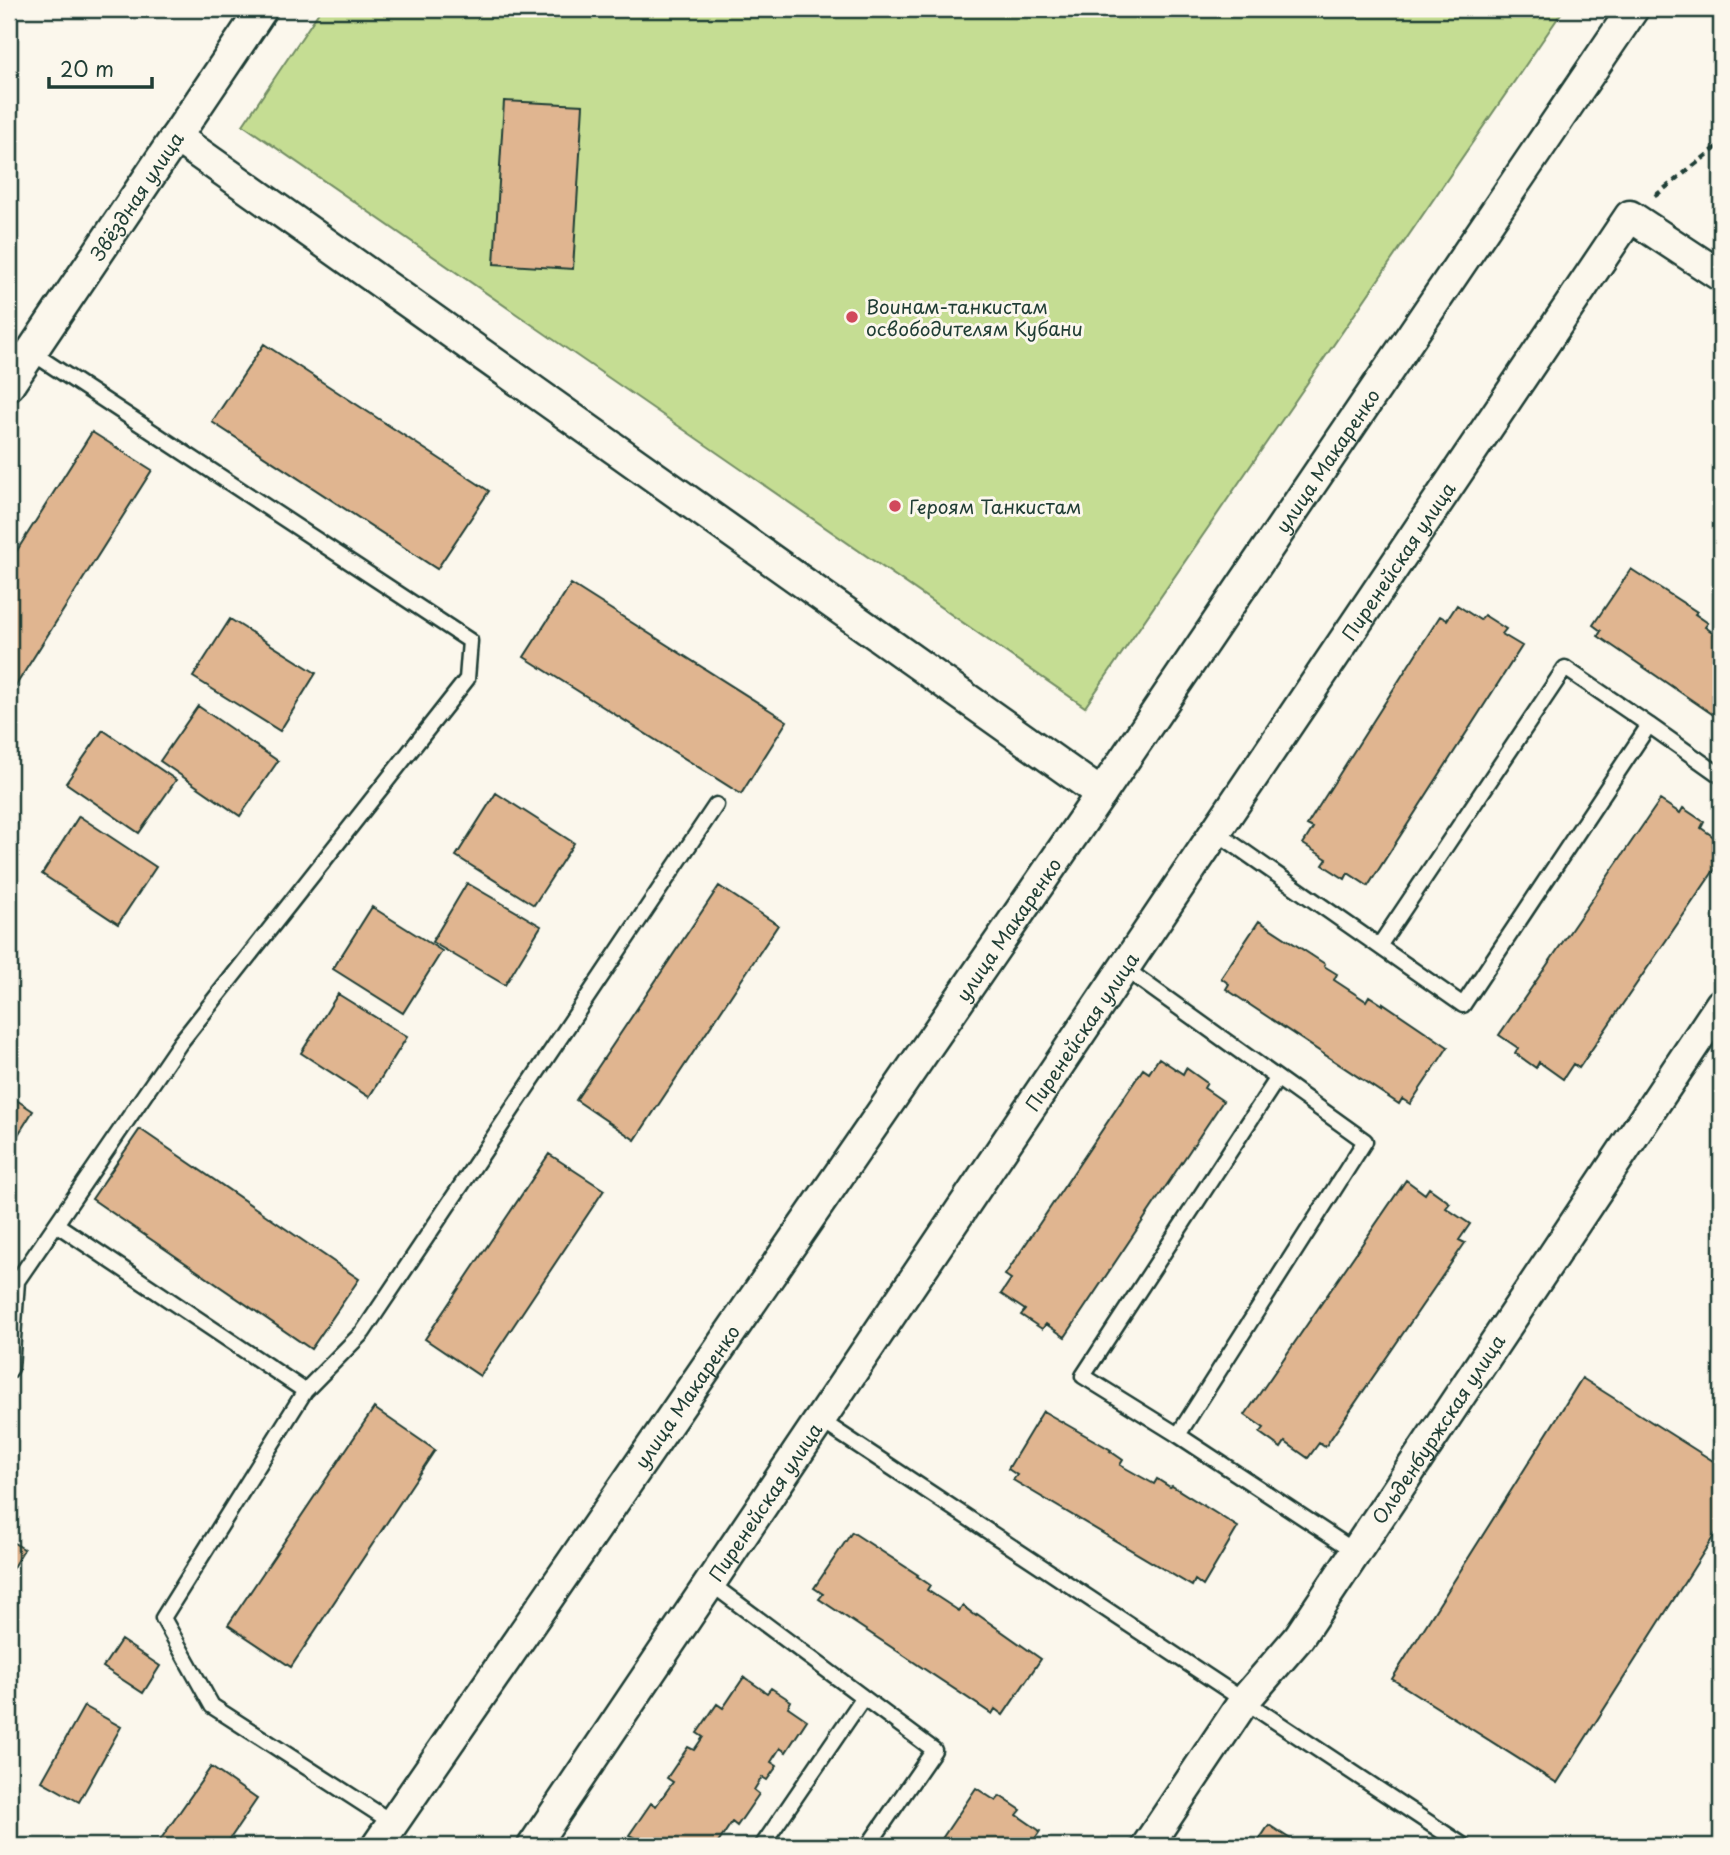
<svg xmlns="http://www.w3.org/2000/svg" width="1730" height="1855" viewBox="0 0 1730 1855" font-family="'Playpen Sans',sans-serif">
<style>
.green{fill:#c5dd93;stroke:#728d64;stroke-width:2}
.building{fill:#e0b590;stroke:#1f3d34;stroke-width:2}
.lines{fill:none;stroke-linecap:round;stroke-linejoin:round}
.service-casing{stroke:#1f3d34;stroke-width:19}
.minor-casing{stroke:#1f3d34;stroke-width:35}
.path{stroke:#1f3d34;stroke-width:4.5;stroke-dasharray:7 5;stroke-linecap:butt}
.service{stroke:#fbf7ec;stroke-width:14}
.minor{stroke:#fbf7ec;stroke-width:30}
.poi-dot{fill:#d1495b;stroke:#fbf7ec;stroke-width:2.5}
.labels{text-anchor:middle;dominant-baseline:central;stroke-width:6;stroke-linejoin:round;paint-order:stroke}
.street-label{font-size:19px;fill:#1f3d34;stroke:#fbf7ec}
.poi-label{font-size:19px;fill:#1f3d34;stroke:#fbf7ec;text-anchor:start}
</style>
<rect width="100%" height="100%" fill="#fbf7ec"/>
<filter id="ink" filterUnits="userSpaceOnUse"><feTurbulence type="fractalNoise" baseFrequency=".0143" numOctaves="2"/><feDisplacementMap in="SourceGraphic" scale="14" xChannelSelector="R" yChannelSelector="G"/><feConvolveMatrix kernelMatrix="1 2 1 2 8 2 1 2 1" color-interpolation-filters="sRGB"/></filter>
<g filter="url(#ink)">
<path class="green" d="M321,9H1564L1085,707L243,125Z"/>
<path class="building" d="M504,101L583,105L573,269L494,264Z
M264,344L489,491L437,569L212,422Z
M92,432L152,470L13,690L9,687V563Z
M1631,569L1697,612L1695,614L1708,623L1705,627L1721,638V720L1598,636L1601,631L1593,625Z
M571,584L787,721L741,794L524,657Z
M1457,605L1480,620L1484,615L1506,629L1502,634L1522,646L1368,886L1348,873L1345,879L1323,865L1327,859L1303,844L1313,828L1307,825L1440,616L1447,620Z
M230,619L316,673L280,731L193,677Z
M198,706L278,761L240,816L160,761Z
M103,730L176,780L139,833L66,783Z
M496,793L574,843L534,905L456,856Z
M1660,800L1680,813L1683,808L1704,822L1701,828L1721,842V848L1713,859L1719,863L1579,1068L1573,1064L1563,1079L1539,1062L1536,1068L1515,1053L1518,1048L1499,1035Z
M79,816L156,867L118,924L42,874Z
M467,883L541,926L505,985L432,942Z
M719,886L778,925L635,1140L576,1100Z
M372,907L442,951L403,1013L333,969Z
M1259,921L1325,964L1324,966L1337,974L1334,980L1366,1001L1369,996L1383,1005V1003L1448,1047L1410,1104L1402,1099L1399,1104L1226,989L1229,984L1221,978Z
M338,994L407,1037L369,1097L301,1053Z
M1159,1058L1183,1074L1186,1068L1207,1083L1204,1088L1223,1101L1065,1337L1046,1324L1042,1329L1021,1315L1025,1310L1001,1294L1011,1279L1005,1275L1143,1069L1149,1073Z
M9,1095L33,1111L9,1149Z
M140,1129L359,1279L311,1349L92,1199Z
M549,1154L604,1190L480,1376L425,1339Z
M1406,1180L1425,1194L1429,1188L1450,1203L1446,1208L1470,1224L1459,1240L1465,1243L1325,1447L1319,1443L1308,1458L1285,1442L1281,1448L1260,1433L1264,1428L1245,1415Z
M1582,1378L1721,1466V1525L1557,1783L1392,1679Z
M374,1408L435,1450L291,1667L228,1625Z
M1043,1411L1111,1450L1110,1451L1123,1460L1120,1465L1154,1484L1157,1479L1170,1487L1172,1486L1238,1527L1203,1586L1195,1580L1192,1586L1013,1480L1017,1475L1008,1469Z
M852,1532L918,1575L917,1576L930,1585L927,1590L959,1611L963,1606L976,1616L977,1614L1041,1659L1003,1715L995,1709L992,1714L819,1599L823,1594L814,1588Z
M9,1540L24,1549L9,1574Z
M121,1640L160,1666L143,1693L103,1667Z
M744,1677L767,1693L771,1688L791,1701L788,1707L807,1720L786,1752L780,1748L771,1762L777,1766L767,1780L762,1777L754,1790L759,1794L737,1826L732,1822L716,1846H630L635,1838L629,1835L651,1803L656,1806L673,1782L667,1778L688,1747L694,1750L703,1737L697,1733L717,1704L723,1708Z
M84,1706L121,1727L79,1802L42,1781Z
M211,1767L257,1799L225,1846H156Z
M976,1788L996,1801L1000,1796L1021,1810L1017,1815L1040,1831L1030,1846H937Z
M1269,1825L1301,1846H1255Z"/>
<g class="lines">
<defs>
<path id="service" d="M1216,832L1463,1005L1649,725L1721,776
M1379,946L1565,668L1649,725
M1124,968L1365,1141L1178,1435L1356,1552
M56,1224L305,1391L163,1618L212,1706L393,1823
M9,1275L17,1281L180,1043L467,679L470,641L31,352
M9,1371L11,1368L17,1281
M305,1391L363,1332L716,805
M820,1420L1464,1846
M1178,1435L1083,1376L1277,1079
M710,1583L934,1750L868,1846
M762,1846L863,1698"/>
<g id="minor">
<path d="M176,137L1101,794"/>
<path id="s1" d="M9,385L262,9"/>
<path id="s2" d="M377,1846L1101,794L1633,9"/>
<path id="s3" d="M533,1846L1630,216L1721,276"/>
<path id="s4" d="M1147,1846L1244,1701L1299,1637L1721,1004"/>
</g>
</defs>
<use href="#service" class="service-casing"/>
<use href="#minor" class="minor-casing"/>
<path class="path" d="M1655,196L1721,144"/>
<use href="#service" class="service"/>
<use href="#minor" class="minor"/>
</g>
</g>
<g class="poi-dot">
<circle cx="852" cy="317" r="7"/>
<circle cx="895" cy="506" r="7"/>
</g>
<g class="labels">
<g class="street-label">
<text stroke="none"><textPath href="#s1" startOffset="228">Звёздная улица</textPath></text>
<text stroke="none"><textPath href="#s2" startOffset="1680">улица Макаренко</textPath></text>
<text stroke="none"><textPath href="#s3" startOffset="1549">Пиренейская улица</textPath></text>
<text stroke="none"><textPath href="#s2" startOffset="1113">улица Макаренко</textPath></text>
<text stroke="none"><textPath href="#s3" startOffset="982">Пиренейская улица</textPath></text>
<text stroke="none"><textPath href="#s2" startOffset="546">улица Макаренко</textPath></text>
<text stroke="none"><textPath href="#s4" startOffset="509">Ольденбуржская улица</textPath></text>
<text stroke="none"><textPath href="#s3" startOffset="415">Пиренейская улица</textPath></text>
</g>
<g class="poi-label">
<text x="866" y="306">Воинам-танкистам<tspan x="866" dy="22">освободителям Кубани</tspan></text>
<text x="909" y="506">Героям Танкистам</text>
</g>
</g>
<rect width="1730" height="1855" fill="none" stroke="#fbf7ec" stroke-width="35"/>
<rect x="18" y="18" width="1695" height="1820" fill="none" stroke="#1f3d34" stroke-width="2.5" filter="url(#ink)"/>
<path d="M49 77v10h103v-10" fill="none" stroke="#1f3d34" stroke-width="3.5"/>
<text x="60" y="77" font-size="21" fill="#1f3d34" stroke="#fbf7ec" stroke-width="5" paint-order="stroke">20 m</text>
</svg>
